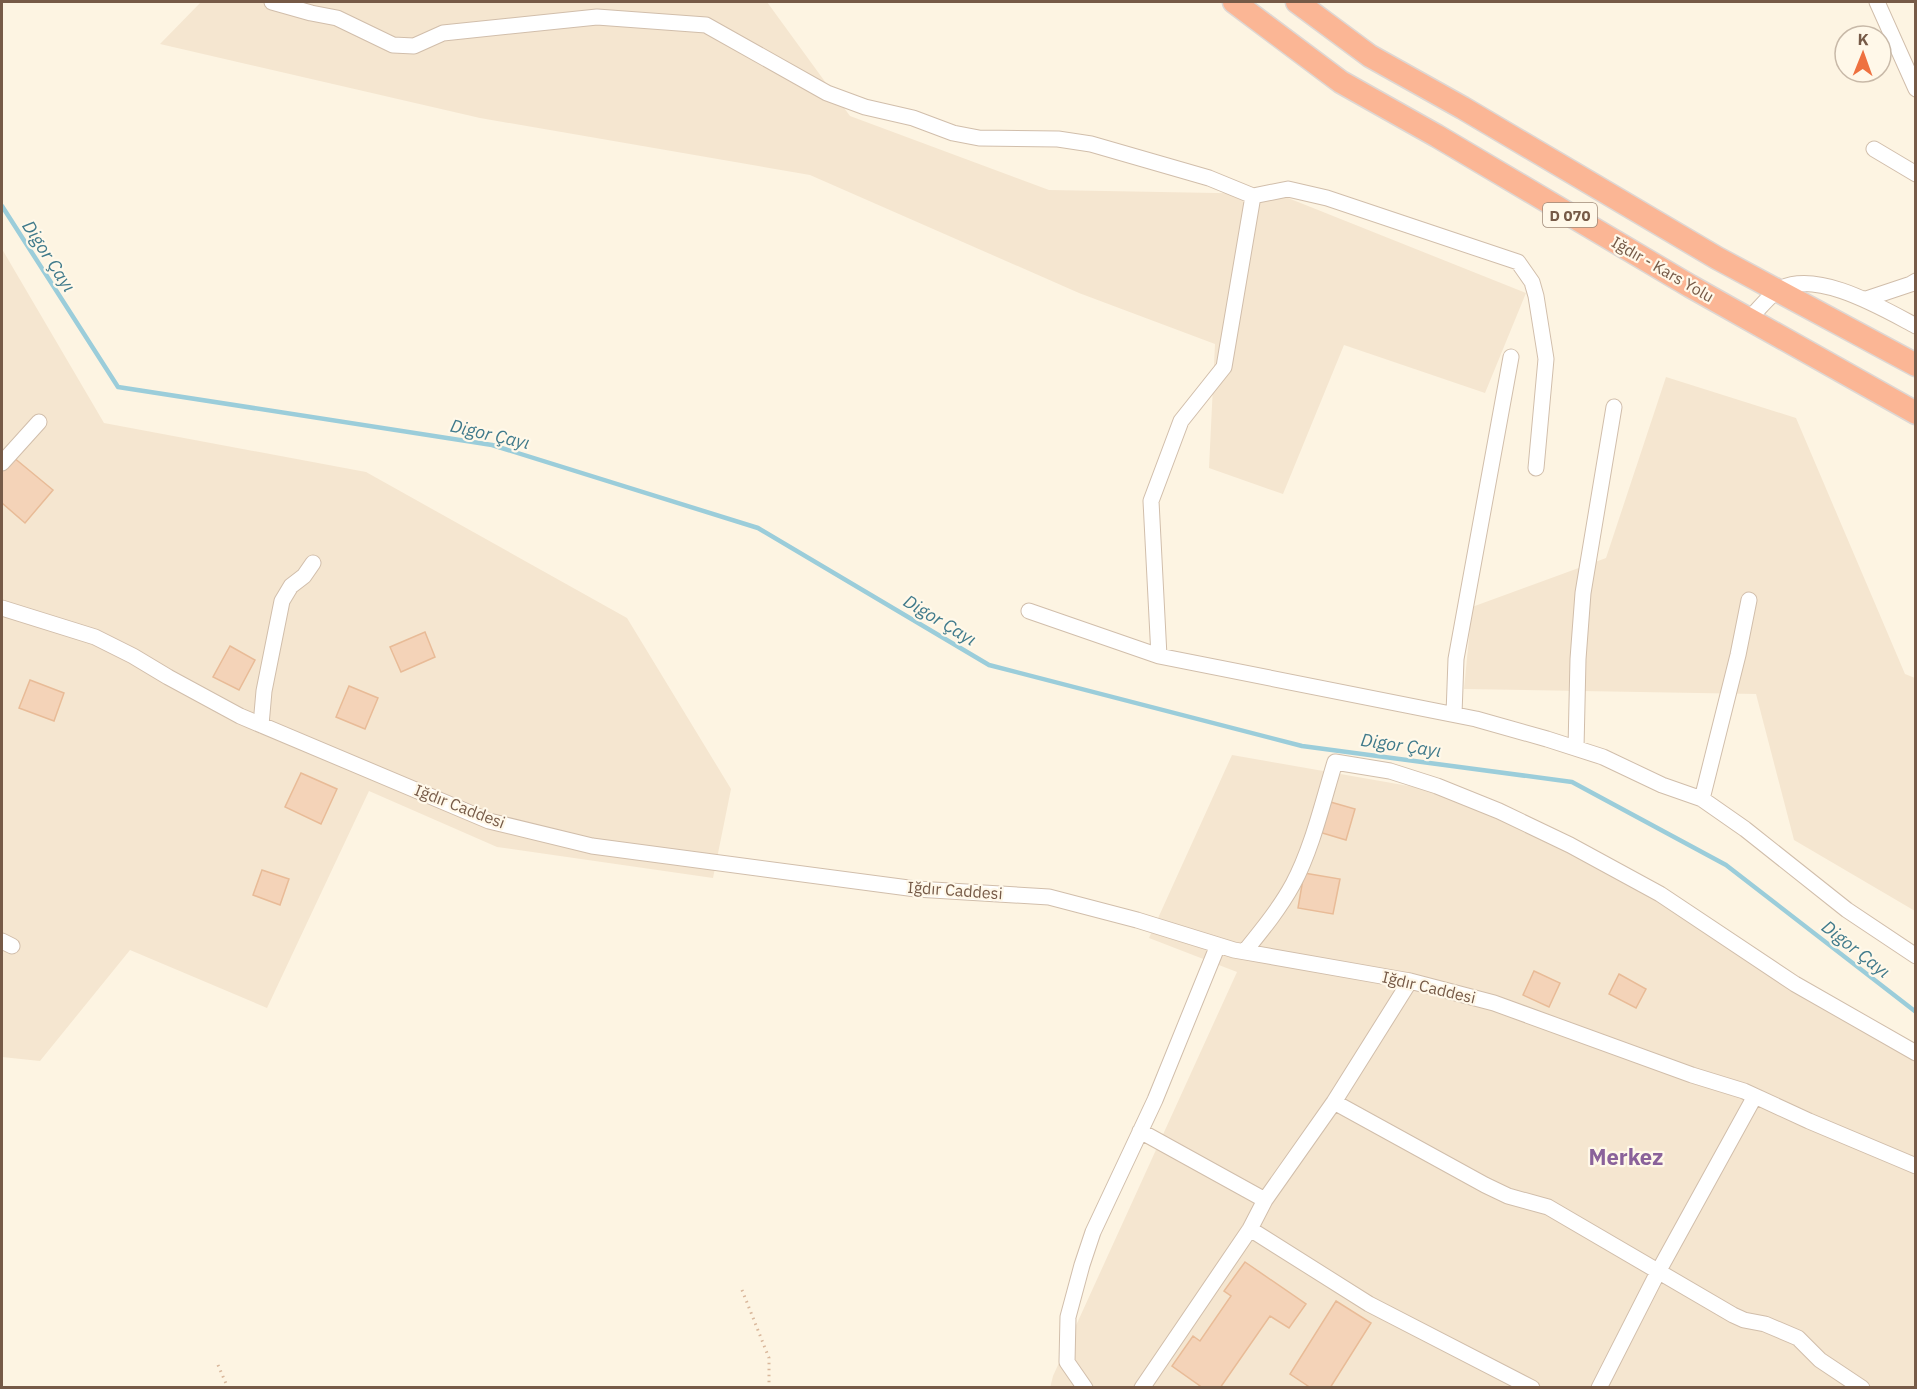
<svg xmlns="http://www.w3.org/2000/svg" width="1917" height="1389" viewBox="0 0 1917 1389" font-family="'IBM Plex Sans',sans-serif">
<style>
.residential{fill:#f5e6d0}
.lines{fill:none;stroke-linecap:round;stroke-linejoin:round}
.stream{stroke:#9bcdda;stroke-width:4.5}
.building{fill:#f4d3b8;stroke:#e8bb97;stroke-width:1.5}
.minor-casing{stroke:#d1beab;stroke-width:17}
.highway-casing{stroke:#ded7d3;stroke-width:25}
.path{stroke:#d9b79b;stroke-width:3;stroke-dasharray:1.5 4.5;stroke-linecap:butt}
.minor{stroke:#fff;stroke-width:15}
.highway{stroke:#fbb695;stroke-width:22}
.labels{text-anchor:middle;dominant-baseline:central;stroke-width:4.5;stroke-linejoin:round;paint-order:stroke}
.shield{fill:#fff8e9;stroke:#9f8978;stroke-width:1.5}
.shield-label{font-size:15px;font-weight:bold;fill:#765a47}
.street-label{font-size:16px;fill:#765a47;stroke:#fff8e9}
.water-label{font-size:18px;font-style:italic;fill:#407a8b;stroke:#fff8e9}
.district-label{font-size:22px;font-weight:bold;fill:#8a629a;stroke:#fff8e9}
</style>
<rect width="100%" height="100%" fill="#fdf4e2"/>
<path class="residential" d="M201,2H767L850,116L1049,190L1278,194L1526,293L1485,393L1344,345L1283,494L1209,468L1215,344L1079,293L810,175L480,118L160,44Z
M2,249L104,423L366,472L627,618L731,789L713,878L497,847L369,791L267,1008L130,950L40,1061L2,1057Z
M1666,377L1796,418L1905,674L1915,678V911L1794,840L1756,694L1464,689L1472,607L1606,558Z
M1232,755L1483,799L1694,914L1915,1060V1387L1050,1388L1053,1376L1237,972L1149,938Z"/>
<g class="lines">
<path class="stream" d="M2,206L118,387L492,445L758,528L989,665L1302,746L1572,782L1726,865L1916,1012"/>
</g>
<path class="building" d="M13,457L53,490L25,523L2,503V470Z
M425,632L435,657L401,672L390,647Z
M230,646L255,660L239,690L213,677Z
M30,680L64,693L54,721L19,708Z
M349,686L378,698L365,729L336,717Z
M301,773L337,789L321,824L285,807Z
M1327,801L1355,809L1346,840L1319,832Z
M262,870L289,879L280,905L253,895Z
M1304,873L1340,879L1333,914L1298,908Z
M1534,971L1560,983L1549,1007L1523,995Z
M1619,974L1646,989L1636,1008L1609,994Z
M1245,1262L1306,1304L1289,1328L1270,1316L1220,1388H1203L1172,1366L1193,1336L1200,1341L1231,1296L1224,1291Z
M1336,1301L1371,1323L1330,1388H1311L1290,1374Z"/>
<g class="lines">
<defs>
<path id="minor" d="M272,2L311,13L337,18L393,45L414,46L443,33L597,17L706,25L827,93L865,107L913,118L953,133L979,138L1058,139L1091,144L1209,178L1253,196L1224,367L1181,421L1151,501L1159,656
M1877,2L1916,89
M1874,149L1916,174
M1253,196L1288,189L1327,198L1518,262L1532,282L1536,296L1546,359L1536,468
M1866,299L1911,284L1916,281
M1749,319C1758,310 1768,297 1778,290C1815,268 1882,308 1916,326
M2,463L39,422
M2,608L95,637L133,656L168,677L240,716L489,821L592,846L916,889L1049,897L1137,920L1234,950L1410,981L1494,1003L1692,1075L1744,1091L1809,1121L1916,1166
M1029,611L1159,656L1476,719L1547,739L1603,757L1662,785L1702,799L1745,829L1847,910L1916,956
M1454,714L1456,659L1511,357
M261,725L264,691L282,601L291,586L304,576L313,563
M1576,748L1578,659L1583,593L1614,407
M1702,799L1738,655L1749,600
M2,941L12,946
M1245,951C1262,930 1280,908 1293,884C1312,849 1323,801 1335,762L1390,771L1437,786L1499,811L1570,845L1660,894L1795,984L1916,1053
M1334,1102L1485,1185L1508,1196L1548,1207L1733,1315L1744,1320L1765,1324L1798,1338L1820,1360L1862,1388
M1140,1131L1265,1200
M1250,1229L1369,1304L1532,1388
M1085,1388L1067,1362L1068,1317L1082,1265L1093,1232L1155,1100L1218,945
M1142,1388L1250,1229L1265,1200L1334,1102L1410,981
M1599,1388L1658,1272L1755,1096"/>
<path id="highway" d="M1234,2L1341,82L1437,136L1690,286L1916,413
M1297,2L1370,56L1463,108L1717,258L1916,365"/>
</defs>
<use href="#minor" class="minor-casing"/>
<use href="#highway" class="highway-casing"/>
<path class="path" d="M742,1290L769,1358V1388
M218,1365L228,1388"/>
<use href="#minor" class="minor"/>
<use href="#highway" class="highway"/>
</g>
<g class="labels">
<rect class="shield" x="1543" y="203" width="54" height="24" rx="4.5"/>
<g class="shield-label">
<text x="1570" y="215">D 070</text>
</g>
<g class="street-label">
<text transform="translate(1663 269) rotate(30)">Iğdır - Kars Yolu</text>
<text transform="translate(460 806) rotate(21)">Iğdır Caddesi</text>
<text transform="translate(955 890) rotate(4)">Iğdır Caddesi</text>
<text transform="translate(1429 987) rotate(13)">Iğdır Caddesi</text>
</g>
<g class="water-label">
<text transform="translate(49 256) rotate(57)">Digor Çayı</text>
<text transform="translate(490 434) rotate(13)">Digor Çayı</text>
<text transform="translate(940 620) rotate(31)">Digor Çayı</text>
<text transform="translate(1401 745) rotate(8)">Digor Çayı</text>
<text transform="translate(1856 949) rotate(38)">Digor Çayı</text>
</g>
<g class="district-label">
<text x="1626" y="1156">Merkez</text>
</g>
</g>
<rect width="1917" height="1389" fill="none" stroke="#765a47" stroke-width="6"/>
<g transform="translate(1863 54) rotate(1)"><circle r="28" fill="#fff8e9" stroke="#c8b9a8" stroke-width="1.5"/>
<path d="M0-4.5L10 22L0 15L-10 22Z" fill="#ee7140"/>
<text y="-9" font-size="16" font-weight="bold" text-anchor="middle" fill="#765a47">K</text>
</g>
</svg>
